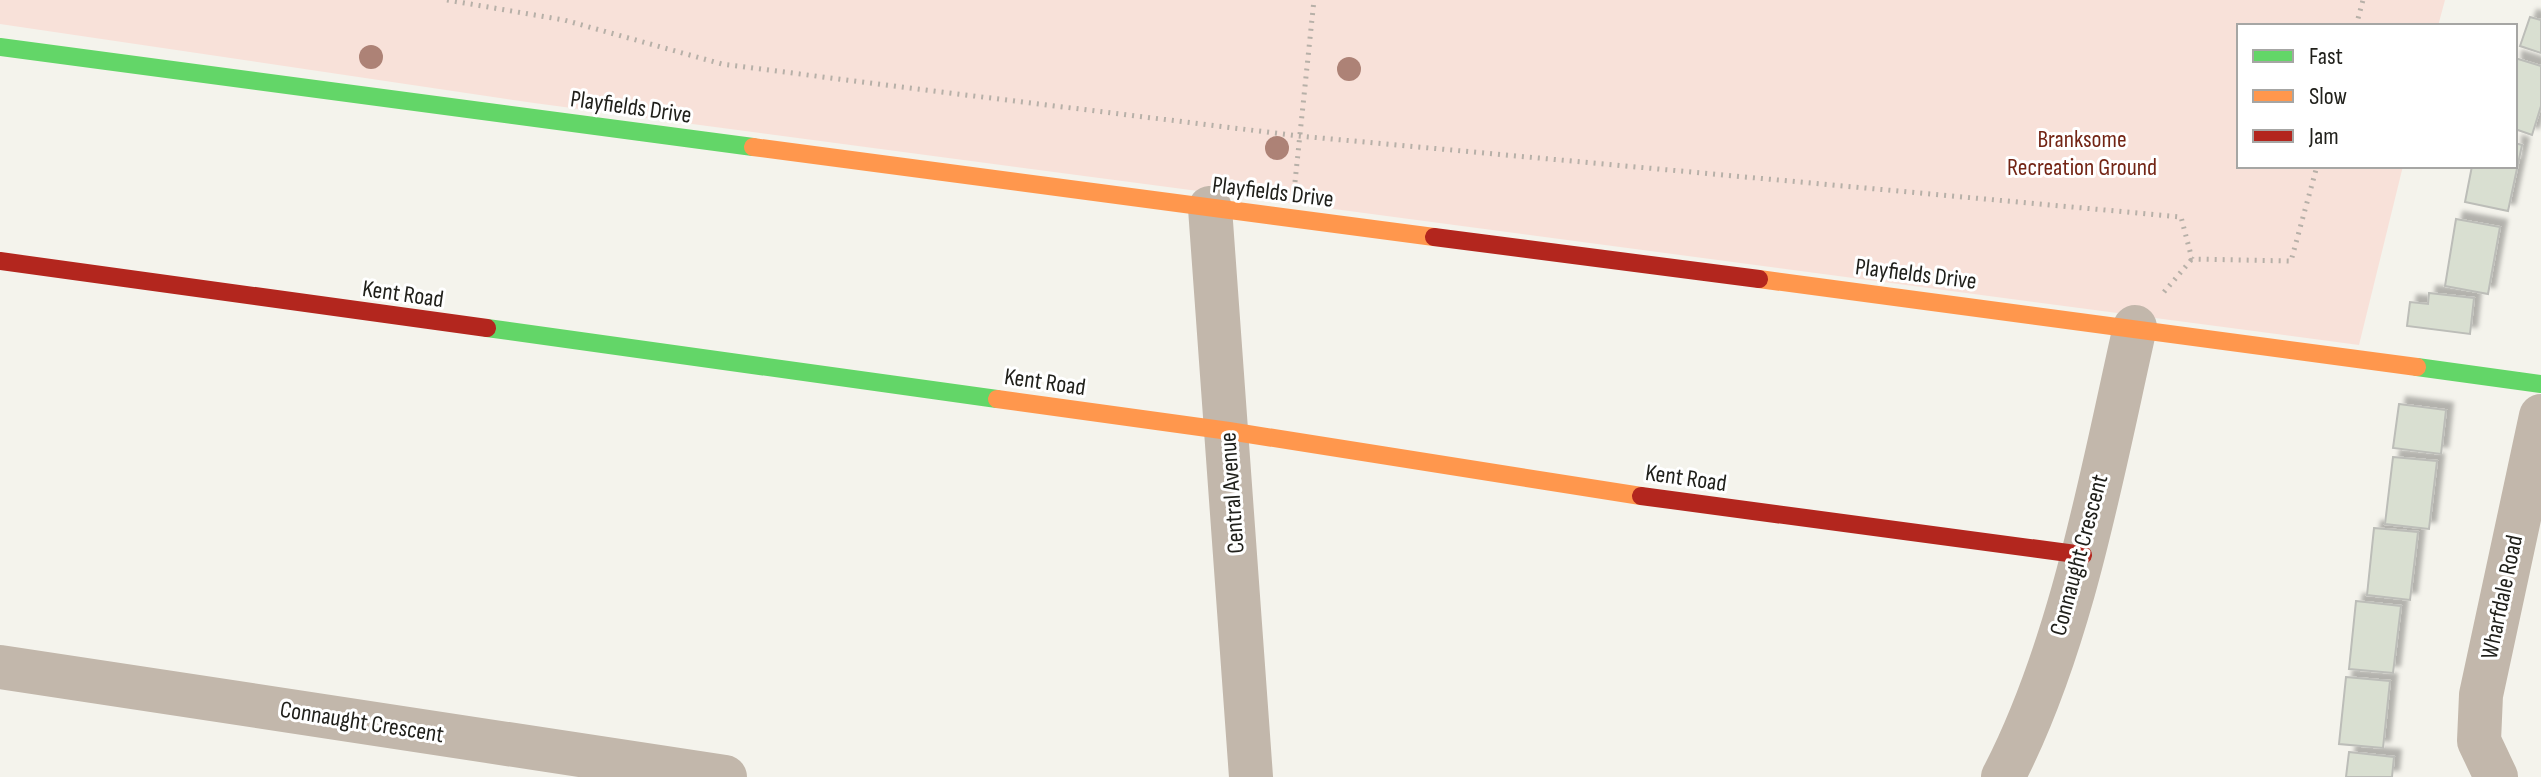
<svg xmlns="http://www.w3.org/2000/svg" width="2541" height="777" viewBox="0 0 2541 777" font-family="'Sofia Sans Condensed',sans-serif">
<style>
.green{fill:#f8e1d9}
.building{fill:#d9dfd1;stroke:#bcbdb8;stroke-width:2;filter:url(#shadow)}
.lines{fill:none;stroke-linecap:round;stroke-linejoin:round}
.path{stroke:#b7b0a8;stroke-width:5;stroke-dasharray:2 6;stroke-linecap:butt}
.street{stroke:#c2b7ab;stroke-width:44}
.fast{stroke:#63d668;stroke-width:18}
.slow{stroke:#ff974d;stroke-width:18}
.jam{stroke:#b3261e;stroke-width:18}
.tree{fill:#ad8276}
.labels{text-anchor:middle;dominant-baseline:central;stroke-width:6;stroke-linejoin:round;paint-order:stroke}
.street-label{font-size:24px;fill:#20201b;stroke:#fff}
.park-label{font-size:24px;fill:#732515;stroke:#fff}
</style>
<defs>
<filter id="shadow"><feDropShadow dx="7" dy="-7" stdDeviation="2" flood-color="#0004"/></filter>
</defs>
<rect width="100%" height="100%" fill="#f4f3ec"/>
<path class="green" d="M0,0H2445L2438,26H2239V166H2403L2359,345L534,103L0,24Z"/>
<path class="building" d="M2530,17L2541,20V53L2520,46Z
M2515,58L2541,66V106L2532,135L2515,129Z
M2515,143L2522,145L2508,211L2465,202L2472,166H2515Z
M2456,219L2500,227L2488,294L2445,286Z
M2429,293L2474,298L2470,334L2407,326L2410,302L2428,304Z
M2399,404L2446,410L2441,454L2393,448Z
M2393,457L2437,461L2429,529L2385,524Z
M2374,528L2418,532L2410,600L2367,595Z
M2356,601L2401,606L2393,673L2349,669Z
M2346,677L2390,681L2383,748L2339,744Z
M2349,752L2394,757L2392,777H2346Z"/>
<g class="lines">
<path class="path" d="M447,0L564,20L722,64L901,87L1299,136L2181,217L2192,259L2291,261L2317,166
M2356,26L2363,0
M1295,182L1314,0
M2164,292L2192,259"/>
<path class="street" d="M1210,208L1251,777
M0,667L725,777
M2003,777C2072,644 2102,473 2135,327
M2496,777L2479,741L2481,695L2541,416"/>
<path class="fast" d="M0,47L753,147
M487,328L997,399
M2417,367L2541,384"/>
<path class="slow" d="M753,147L1434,237
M1759,279L2417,367
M997,399L1229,431L1641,496"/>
<path class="jam" d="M1434,237L1759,279
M0,261L487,328
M1641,496L2083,555"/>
</g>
<g class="tree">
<circle cx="371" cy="57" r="12"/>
<circle cx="1349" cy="69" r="12"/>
<circle cx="1277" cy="148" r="12"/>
</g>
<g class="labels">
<g class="street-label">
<text transform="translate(631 107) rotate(8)">Playfields Drive</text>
<text transform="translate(1273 192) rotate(7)">Playfields Drive</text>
<text transform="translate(1916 274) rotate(7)">Playfields Drive</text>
<text transform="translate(403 294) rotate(8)">Kent Road</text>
<text transform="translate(1045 382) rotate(8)">Kent Road</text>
<text transform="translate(1686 478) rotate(8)">Kent Road</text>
<text transform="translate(1232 493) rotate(-94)">Central Avenue</text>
<text transform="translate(2079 555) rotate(-75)">Connaught Crescent</text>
<text transform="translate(2502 597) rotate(-78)">Wharfdale Road</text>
<text transform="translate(362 722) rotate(9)">Connaught Crescent</text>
</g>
<g class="park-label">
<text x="2082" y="139">Branksome<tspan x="2082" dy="28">Recreation Ground</tspan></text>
</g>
</g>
<rect x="2237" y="24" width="280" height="144" fill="#ffffff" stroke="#a6a6a4" stroke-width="2"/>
<rect x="2253" y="50" width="40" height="12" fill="#63d668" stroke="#a6a6a4" stroke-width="2"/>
<text x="2309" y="64" font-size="24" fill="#20201b">Fast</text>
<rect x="2253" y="90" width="40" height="12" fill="#ff974d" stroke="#a6a6a4" stroke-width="2"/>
<text x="2309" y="104" font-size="24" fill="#20201b">Slow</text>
<rect x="2253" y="130" width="40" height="12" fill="#b3261e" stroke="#a6a6a4" stroke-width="2"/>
<text x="2309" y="144" font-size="24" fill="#20201b">Jam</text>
</svg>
